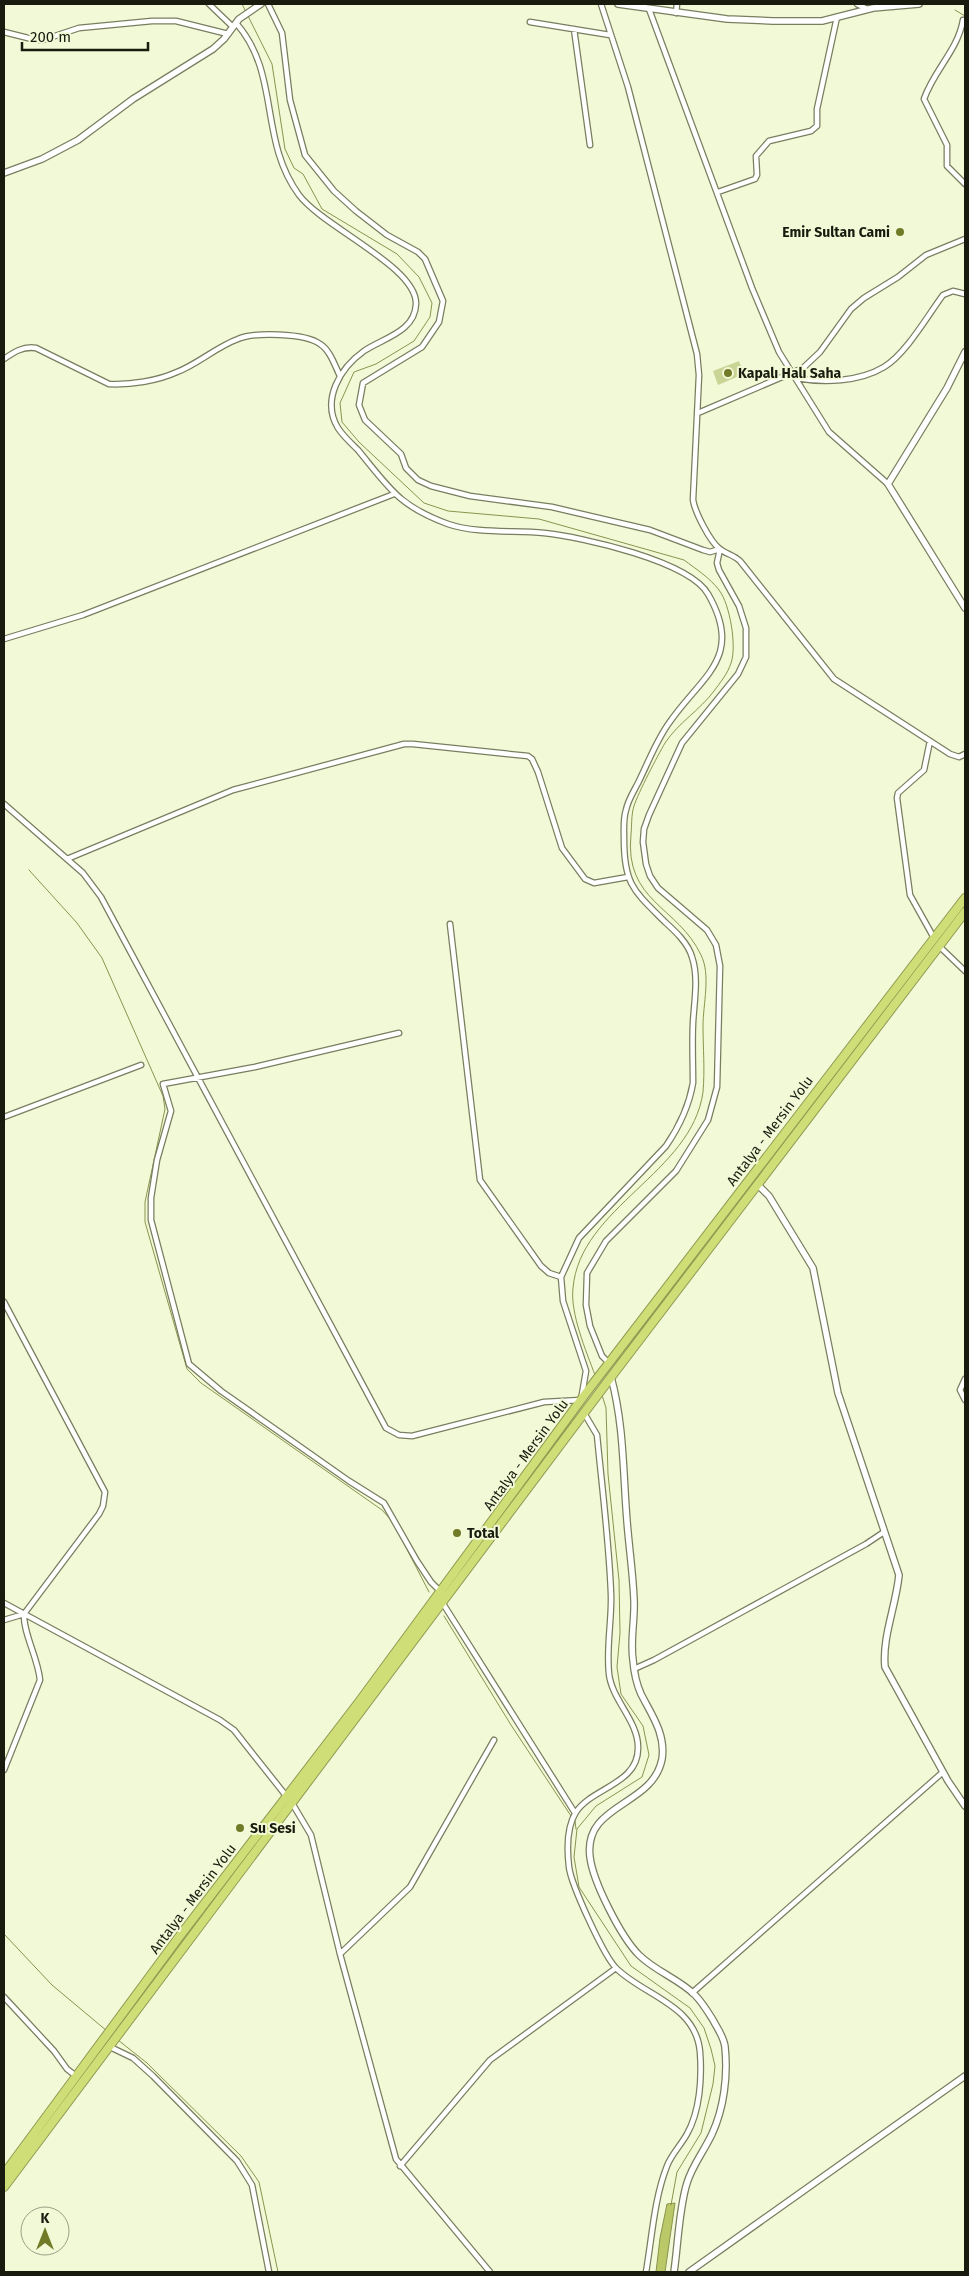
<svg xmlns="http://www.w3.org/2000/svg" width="969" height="2276" viewBox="0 0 969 2276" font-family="'Fira Sans',sans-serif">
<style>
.green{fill:#c9d495}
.water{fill:#bbc867;stroke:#8a944d}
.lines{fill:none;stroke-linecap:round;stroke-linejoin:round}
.stream{stroke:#8a944d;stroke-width:1}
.street-casing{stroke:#797e60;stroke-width:7}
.secondary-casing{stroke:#797e60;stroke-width:8}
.highway-casing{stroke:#909a53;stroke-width:10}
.street{stroke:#fff;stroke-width:4.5}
.secondary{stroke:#fff;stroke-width:5.5}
.highway{stroke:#d0de77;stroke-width:8}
.poi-dot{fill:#717b27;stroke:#f2f9d7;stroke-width:2}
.labels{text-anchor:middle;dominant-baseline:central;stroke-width:4;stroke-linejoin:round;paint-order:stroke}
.poi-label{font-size:14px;font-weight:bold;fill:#191b0f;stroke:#f2f9d7;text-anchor:start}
.street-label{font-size:14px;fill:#191b0f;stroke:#f2f9d7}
</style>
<rect width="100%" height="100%" fill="#f2f9d7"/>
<path class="green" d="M739,361L744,374L718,385L713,371Z"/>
<path class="water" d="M675,2203L665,2272H656L660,2238L667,2204Z"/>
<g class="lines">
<path class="stream" d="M242,4L246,12
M955,10L965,16
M248,16L272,64L285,149L294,168L303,174L322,209L397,254L419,277L432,303L430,317L414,341L376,364L354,372L340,403L342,422L359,442L424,503L448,511L539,519L684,560C696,569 710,578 719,590C730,604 737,647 731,663C728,673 720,683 714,691C700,710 678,723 665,743C658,755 638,793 634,806C631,815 632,826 631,834C624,902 678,906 701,955C711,975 703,1004 703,1026C703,1047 705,1070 703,1092C692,1173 580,1207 573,1288C570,1313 586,1351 595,1375
M29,870L77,923L102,958L163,1096L165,1109L145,1202V1222L187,1369L201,1383L382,1510L392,1521
M602,1395L606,1408L608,1474L619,1580L620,1633L617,1667L621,1694L643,1726L649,1755L642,1777L596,1806L577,1829L574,1857L579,1887L631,1966L690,2008L704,2028L711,2049L715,2066L713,2084L701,2133L677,2172L671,2205
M396,1528L429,1592
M444,1616L511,1725L571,1816
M575,1821L576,1829
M4,1934L52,1985L107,2031
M118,2040L147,2063L241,2156L259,2182L278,2272"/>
<defs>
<path id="street" d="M209,4L233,27
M268,4L282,33L290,100L305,155L334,191L356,211L387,235L418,252L425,259L443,301L439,322L422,347L363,383L359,405L365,420L401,454L406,468L418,480L431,486L470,496L552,507L650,530L703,550L710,552L720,549
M601,4L628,87L697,354L699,375L693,500C695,512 710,542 720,549C726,554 734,555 740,561L834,679L950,754L959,757L965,754
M857,4L867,9
M649,9L752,288L779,352L829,432L888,484
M676,13L677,4
M963,20C958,50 934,70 924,99L947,145V166L965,184
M530,22L610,35
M574,29L590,145
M4,32L36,40H43L79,28L152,21H176L228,34
M718,192L755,179L757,175L756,156L769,141L811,131L817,126V109L837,17
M4,359C14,352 23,346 36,348L109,384C131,385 157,381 177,372C198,364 216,347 238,339C254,332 305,333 320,344C330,350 335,366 340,376
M796,378C824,383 859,382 884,367C906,354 928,315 943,295L953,291L965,294
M698,413L803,368L820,352L851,309L864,298L898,277L926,255L965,239
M4,639L83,615L394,494
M930,741L924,770L898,793L897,798L910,895L934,938
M4,804L83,873L101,897L386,1428L399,1435L412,1436L544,1402L581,1400L586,1371L563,1301L561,1277L579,1238L666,1146C679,1127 689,1106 693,1083C693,1063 692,1043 693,1023C694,1002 699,978 692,957C688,943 675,931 665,922C634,891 624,885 624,839C624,830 623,819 626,810C628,800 634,791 638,783C648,763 656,741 669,723C701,676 745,658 708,594C689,561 582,537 544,533C514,530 477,534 448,524C399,506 390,489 358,450C351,443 343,436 338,428C321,400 340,368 364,351C383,338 415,332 416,304C417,267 323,227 299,195C258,139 281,74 236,23
M67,859L233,790L404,744H413L528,756L532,759L538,772L562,848L585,879L594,883L628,877
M450,924L480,1180L541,1266L549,1273L561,1277
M939,946L965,971
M399,1033L255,1067L163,1084L171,1111L157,1160L151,1198V1220L189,1364L221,1391L349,1481L384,1503L417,1561L431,1582L440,1591
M4,1117L141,1065
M4,1302L105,1492L103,1506L99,1514L24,1614C23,1633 38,1658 40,1680L4,1770
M609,1363L602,1356L590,1326L586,1305L587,1273L606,1241L676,1171L708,1120L717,1087L720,966L716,945L707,930L658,888L650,876L646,864L643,842L644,829L649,815L682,743L738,674L746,657V628L739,606L719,570L717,563L720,549
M965,1379L960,1390L965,1400
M584,1413L597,1435C602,1487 609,1541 611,1594C612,1620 606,1647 609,1674C612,1700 638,1721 638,1747C639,1784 593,1787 576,1812C566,1828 567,1850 569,1867C571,1884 604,1957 617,1969C645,1996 696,2005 700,2052C702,2078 700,2111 687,2134C681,2145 671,2155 667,2166C654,2199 652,2238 646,2272
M442,1602L575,1813
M4,1603L220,1720L234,1730L287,1797
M4,1620L24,1614
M634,1669L654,1660L866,1544L884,1532
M292,1803L311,1835L340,1954L396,2159L490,2272
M340,1954L410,1887L494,1740
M692,1993L943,1772
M4,1997L54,2051L67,2069L76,2076
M108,2046L133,2058L153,2076L237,2161L252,2185L269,2272
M400,2166L490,2060L616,1968"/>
<path id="secondary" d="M618,4L727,19L773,21H822L873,8L919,4
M4,173L42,159L78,140L133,99L213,49L224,39L239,19L261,4
M965,352L947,388L888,484L965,608
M757,1184L769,1196L813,1268L838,1393L899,1575C896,1606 882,1637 885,1667L948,1781L965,1806
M611,1377C624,1424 623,1473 627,1521C629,1547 633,1574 634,1600C635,1620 630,1640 633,1660C634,1672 636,1683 641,1694C651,1714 666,1734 662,1759C653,1807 583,1803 590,1857C593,1882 621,1937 639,1955C655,1971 679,1979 695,1995C702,2002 708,2012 713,2020C717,2028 724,2037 725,2047C728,2076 724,2108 712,2134C704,2151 692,2166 687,2183C679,2208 678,2245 674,2272
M689,2272L965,2076"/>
<path id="highway" d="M4,2174L179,1937L359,1702L586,1393L965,898
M4,2187L608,1381L965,912"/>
</defs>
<use href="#street" class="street-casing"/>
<use href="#secondary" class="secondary-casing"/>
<use href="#highway" class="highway-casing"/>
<use href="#street" class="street"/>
<use href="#secondary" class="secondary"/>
<use href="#highway" class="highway"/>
</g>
<g class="poi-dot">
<circle cx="900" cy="232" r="5"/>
<circle cx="728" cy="373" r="5"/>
<circle cx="457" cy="1533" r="5"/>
<circle cx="240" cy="1828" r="5"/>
</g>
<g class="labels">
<g class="poi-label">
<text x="890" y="232" text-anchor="end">Emir Sultan Cami</text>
<text x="738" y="373">Kapalı Halı Saha</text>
<text x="467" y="1533">Total</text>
<text x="250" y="1828">Su Sesi</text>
</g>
<g class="street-label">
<text transform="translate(770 1131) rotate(-53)">Antalya - Mersin Yolu</text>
<text transform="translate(526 1455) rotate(-54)">Antalya - Mersin Yolu</text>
<text transform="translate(193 1899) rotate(-53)">Antalya - Mersin Yolu</text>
</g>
</g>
<rect width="969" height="2276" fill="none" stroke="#191b0f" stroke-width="10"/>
<g transform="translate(45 2231)"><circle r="24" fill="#f2f9d7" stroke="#9ba087"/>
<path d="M0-4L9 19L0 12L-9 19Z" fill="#717b27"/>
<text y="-8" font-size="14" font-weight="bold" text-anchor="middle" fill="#191b0f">K</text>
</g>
<path d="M22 42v8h126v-8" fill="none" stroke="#191b0f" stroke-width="2.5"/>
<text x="30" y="42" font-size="15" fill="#191b0f" stroke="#f2f9d7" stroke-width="4" paint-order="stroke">200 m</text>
</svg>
